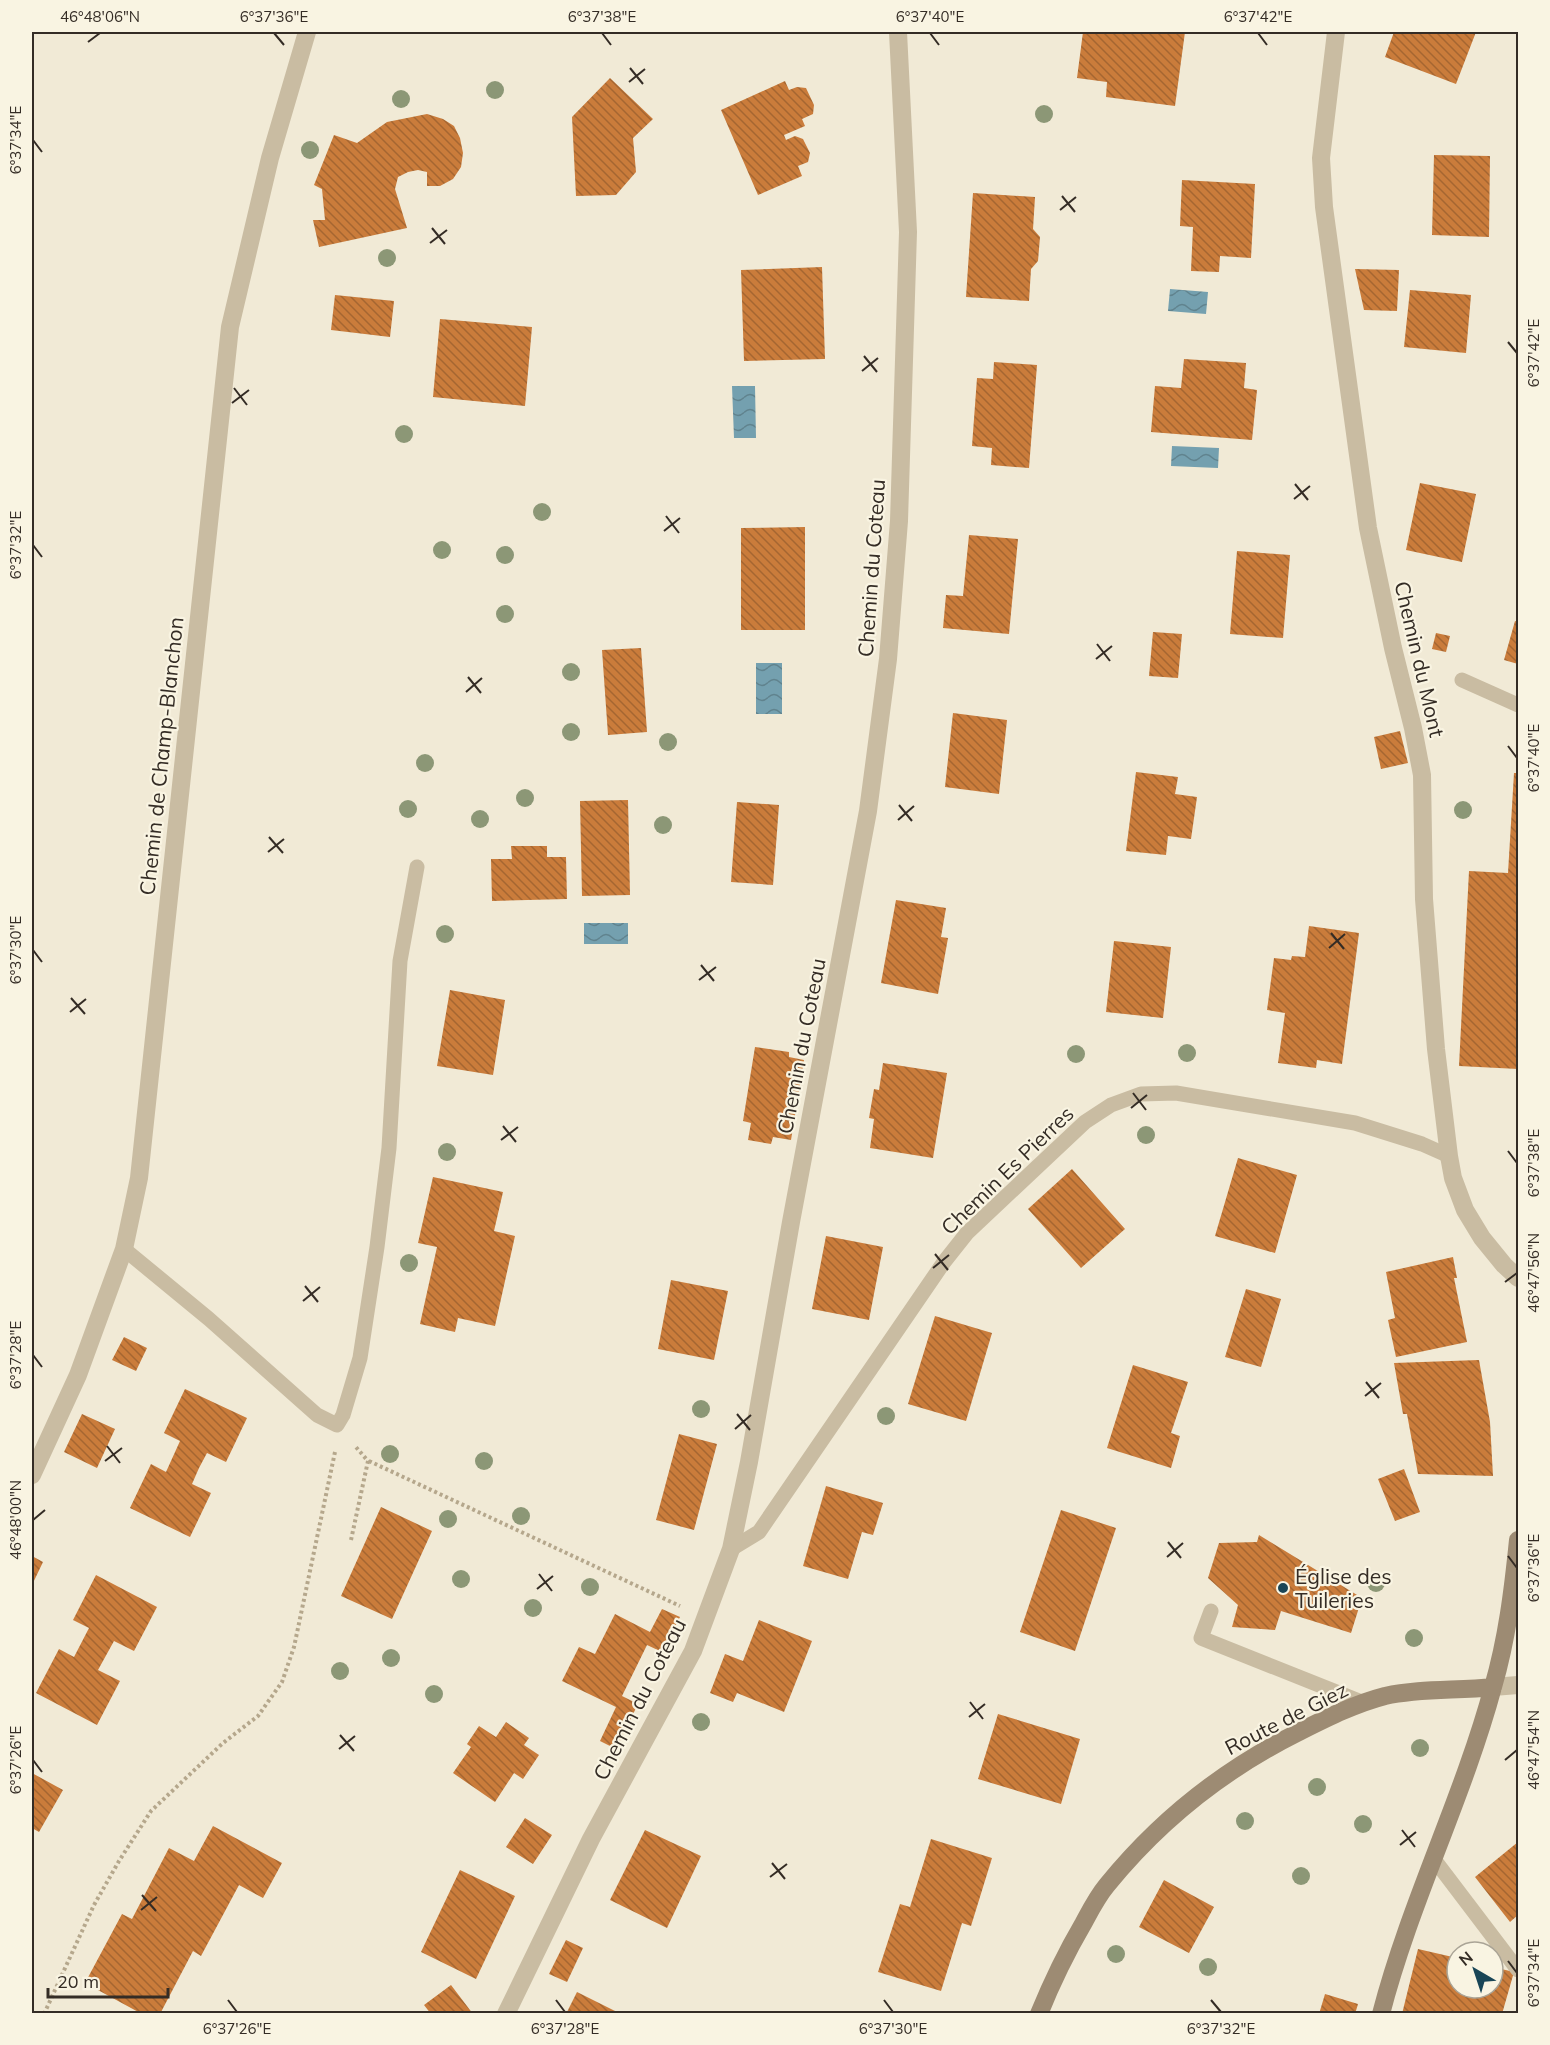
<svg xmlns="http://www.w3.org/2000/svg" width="1550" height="2045" viewBox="0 0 1550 2045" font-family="Mulish,sans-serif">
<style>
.water{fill:url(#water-waves)}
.building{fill:url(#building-back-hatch)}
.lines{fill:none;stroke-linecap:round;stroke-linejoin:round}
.path{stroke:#b5a78c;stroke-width:4;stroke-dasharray:3 3;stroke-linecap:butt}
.lane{stroke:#c9bca2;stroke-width:15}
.street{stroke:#c9bca2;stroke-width:18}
.secondary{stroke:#9d8b73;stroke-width:18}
.tree{fill:#8c9776}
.ticks{fill:none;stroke:#342c25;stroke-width:2}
.poi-dot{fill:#194556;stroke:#f9f4e2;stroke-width:2}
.labels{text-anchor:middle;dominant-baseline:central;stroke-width:4.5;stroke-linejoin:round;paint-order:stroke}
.street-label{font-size:21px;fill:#342c25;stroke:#f9f4e2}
.poi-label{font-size:21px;fill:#342c25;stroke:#f9f4e2;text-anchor:start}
.neatline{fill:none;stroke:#342c25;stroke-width:2}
.ticks-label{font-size:15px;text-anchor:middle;fill:#342c25}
</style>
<defs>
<pattern id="water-waves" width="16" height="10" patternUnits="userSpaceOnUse" patternTransform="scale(1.5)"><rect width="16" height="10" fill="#74a0af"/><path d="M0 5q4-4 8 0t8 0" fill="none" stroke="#60838e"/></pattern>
<pattern id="building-back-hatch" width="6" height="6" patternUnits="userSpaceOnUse" patternTransform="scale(1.5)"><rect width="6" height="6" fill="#ca7c3b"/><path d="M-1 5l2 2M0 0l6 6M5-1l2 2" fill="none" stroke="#a56631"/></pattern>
</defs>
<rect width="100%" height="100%" fill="#f1ead6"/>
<path class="water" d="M1170,289L1208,292L1206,314L1168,311Z
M732,386H755L756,438H734Z
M1172,446L1219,448L1218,468L1171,466Z
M756,663H782V714H756Z
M584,923H628V944H584Z"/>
<path class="building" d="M1083,32H1185L1175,106L1106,97L1107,82L1077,78Z
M1394,32H1476L1456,84L1385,57Z
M610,78L653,119L633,138L636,172L616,195L576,196L572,117Z
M785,81L789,90L797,87L806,88L814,105L813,114L802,119L805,126L784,135L786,140L795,136L803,139L810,153L808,162L798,166L802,176L758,195L721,110Z
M427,114L443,119L454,126L460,138L463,153L461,167L453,179L440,186H427V172L418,170L408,172L398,177L395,189L407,228L319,247L313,220H325L322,189L314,185L334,135L357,143L387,122Z
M1434,155L1490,156L1489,237L1432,235Z
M1182,180L1255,184L1251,258L1220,256L1219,272L1191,271L1193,227L1180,226Z
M973,193L1035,197L1033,229L1040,237L1038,261L1031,269L1029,301L966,297Z
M822,267L825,359L744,361L741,270Z
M1355,269L1399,270L1397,311L1364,310Z
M1410,290L1471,295L1466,353L1404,347Z
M335,295L394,301L390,337L331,330Z
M440,319L532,327L525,406L433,397Z
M1184,359L1246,363L1244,388L1257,390L1252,440L1151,432L1155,386L1181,388Z
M994,362L1037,365L1029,468L991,465L992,448L972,446L977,378L993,379Z
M1420,483L1476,494L1462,562L1406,550Z
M805,527V630H741V528Z
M969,535L1018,539L1009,634L943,628L946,595L963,596Z
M1237,551L1290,555L1283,638L1230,634Z
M1515,621L1518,622V664L1504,660Z
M1153,632L1182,634L1178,678L1149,676Z
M1436,633L1450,636L1446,652L1432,649Z
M641,648L647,732L608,735L602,650Z
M953,713L1007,720L999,794L945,787Z
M1400,731L1408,763L1381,769L1374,737Z
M1136,772L1178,777L1175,794L1197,797L1191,839L1168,836L1166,855L1126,851Z
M1514,773H1518V1069L1459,1066L1469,871L1508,873Z
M628,800L630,895L582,896L580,801Z
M737,802L779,805L773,885L731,882Z
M511,846H547V857H566L567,899L492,901L491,859H512Z
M896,900L946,908L941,937L948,938L938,994L881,983Z
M1309,926L1359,933L1342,1064L1317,1060L1316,1068L1278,1063L1285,1013L1267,1010L1274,958L1291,960L1292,956L1305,957Z
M1114,941L1171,947L1163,1018L1106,1012Z
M450,990L505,1000L493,1075L437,1066Z
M755,1047L789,1052V1057L804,1060L791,1140L773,1137L771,1144L748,1140L751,1123L743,1121Z
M883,1063L947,1073L933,1158L870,1148L874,1119L869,1118L874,1089L879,1090Z
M1238,1158L1297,1175L1275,1253L1215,1236Z
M1072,1169L1125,1229L1081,1268L1028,1209Z
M433,1177L503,1192L494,1231L515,1236L495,1326L458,1318L455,1332L420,1324L437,1247L418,1243Z
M826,1236L883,1247L869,1320L812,1309Z
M1453,1257L1457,1278H1454L1467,1342L1396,1357L1388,1320L1395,1318L1386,1272Z
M671,1280L728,1291L714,1360L658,1349Z
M1246,1289L1281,1299L1261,1367L1225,1357Z
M935,1316L992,1333L966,1421L908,1404Z
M124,1337L147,1348L136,1371L112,1360Z
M1479,1360L1490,1422L1493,1476L1418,1474L1407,1414H1403L1394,1363Z
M1133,1365L1188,1382L1171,1433L1180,1436L1171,1468L1107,1448Z
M185,1389L247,1418L226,1462L207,1453L199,1468L192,1484L211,1493L190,1537L130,1508L151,1464L166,1472L180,1441L164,1433Z
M82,1414L115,1429L97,1468L64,1452Z
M679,1434L717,1444L694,1530L656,1520Z
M1404,1469L1420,1512L1395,1521L1378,1479Z
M826,1486L883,1503L873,1535L862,1532L848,1579L803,1566Z
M381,1507L432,1531L392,1619L341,1596Z
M1061,1510L1116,1528L1075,1651L1020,1632Z
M1259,1535L1362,1598L1351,1633L1281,1611L1275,1630L1232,1627L1238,1605L1208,1578L1219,1543L1257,1542Z
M32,1556L43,1562L32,1585Z
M96,1575L157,1607L134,1651L114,1641L98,1670L120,1681L97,1725L36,1693L59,1649L74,1657L89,1628L73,1620Z
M662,1609L680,1617L662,1652L647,1645L622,1696L638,1704L616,1749L600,1741L616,1707L562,1681L579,1647L595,1654L615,1614L650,1632Z
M759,1620L812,1641L784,1712L737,1693L733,1702L710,1693L725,1654L743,1661Z
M998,1714L1080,1739L1061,1804L978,1779Z
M506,1722L529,1738L524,1745L539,1755L523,1779L514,1773L495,1802L453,1773L471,1747L467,1744L479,1726L496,1737Z
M32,1773L63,1790L39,1832L32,1828Z
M525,1818L552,1835L533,1864L506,1847Z
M213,1826L282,1863L263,1898L239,1885L201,1956L193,1951L160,2014H142L85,1983L122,1914L132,1919L169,1848L194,1861Z
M645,1830L701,1856L667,1928L610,1900Z
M931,1839L992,1858L971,1926L962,1923L941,1991L878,1972L900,1904L910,1907Z
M1518,1842V1915L1510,1922L1475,1877Z
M460,1870L515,1896L476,1979L421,1952Z
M1164,1880L1214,1907L1189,1953L1139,1927Z
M566,1940L583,1948L567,1982L549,1974Z
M1418,1949L1457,1958V1988H1493V1967L1514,1972L1502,2014H1402Z
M451,1985L473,2014H431L424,2005Z
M577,1992L621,2014H566Z
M1325,1994L1358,2004L1355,2014H1319Z"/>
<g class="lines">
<path class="path" d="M369,1461L680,1606
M351,1540L368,1461L355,1446
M44,2014L94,1905L119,1861L151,1811L223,1743L258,1716L282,1682L294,1647L335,1452"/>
<path class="lane" d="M1462,680L1518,705
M124,1249L209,1319L317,1415L337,1425L343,1415L360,1358L377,1247L389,1148L400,961L417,867
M731,1549L759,1532L944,1262L967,1233L1085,1122L1111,1105L1141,1094L1176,1093L1355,1123L1422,1144L1449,1156
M1211,1611L1201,1638L1364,1703
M1433,1858L1518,1970"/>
<path class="street" d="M1336,32L1321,158L1324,207L1368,528L1393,648L1413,728L1422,775L1424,899L1436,1049L1449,1156L1453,1178L1465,1210L1482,1238L1504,1265L1518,1278
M32,1475L78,1375L124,1249L139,1178L230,327L270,158L307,32
M1493,1687L1518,1685
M506,2014L591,1839L693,1651L731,1549L749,1462L791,1222L868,811L888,659L899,521L908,232L898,32"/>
<path class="secondary" d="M1039,2014C1052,1982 1066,1953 1083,1924C1090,1911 1097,1897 1107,1885C1159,1821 1223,1770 1297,1733C1325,1719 1354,1704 1385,1696C1421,1688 1457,1691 1493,1687
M1381,2014C1410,1902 1463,1798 1493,1687C1507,1639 1513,1590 1518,1540"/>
</g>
<g class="tree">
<circle cx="495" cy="90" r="9"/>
<circle cx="401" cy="99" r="9"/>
<circle cx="1044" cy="114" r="9"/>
<circle cx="310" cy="150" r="9"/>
<circle cx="387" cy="258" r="9"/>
<circle cx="404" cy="434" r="9"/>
<circle cx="542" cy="512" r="9"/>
<circle cx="442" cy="550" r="9"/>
<circle cx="505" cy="555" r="9"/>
<circle cx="505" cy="614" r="9"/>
<circle cx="571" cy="672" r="9"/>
<circle cx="571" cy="732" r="9"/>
<circle cx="668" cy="742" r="9"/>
<circle cx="425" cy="763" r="9"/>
<circle cx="525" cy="798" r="9"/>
<circle cx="408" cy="809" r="9"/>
<circle cx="1463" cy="810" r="9"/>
<circle cx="480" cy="819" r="9"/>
<circle cx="663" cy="825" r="9"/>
<circle cx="445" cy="934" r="9"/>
<circle cx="1187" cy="1053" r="9"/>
<circle cx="1076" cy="1054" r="9"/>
<circle cx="1146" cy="1135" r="9"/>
<circle cx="447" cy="1152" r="9"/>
<circle cx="409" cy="1263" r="9"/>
<circle cx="701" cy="1409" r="9"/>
<circle cx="886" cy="1416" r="9"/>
<circle cx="390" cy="1454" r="9"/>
<circle cx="484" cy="1461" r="9"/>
<circle cx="521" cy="1516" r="9"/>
<circle cx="448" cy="1519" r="9"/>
<circle cx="461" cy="1579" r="9"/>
<circle cx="1376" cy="1583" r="9"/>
<circle cx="590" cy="1587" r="9"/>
<circle cx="533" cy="1608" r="9"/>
<circle cx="1414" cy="1638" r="9"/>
<circle cx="391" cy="1658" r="9"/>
<circle cx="340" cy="1671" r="9"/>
<circle cx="434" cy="1694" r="9"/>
<circle cx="701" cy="1722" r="9"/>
<circle cx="1420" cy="1748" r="9"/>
<circle cx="1317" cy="1787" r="9"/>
<circle cx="1245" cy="1821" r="9"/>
<circle cx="1363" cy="1824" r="9"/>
<circle cx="1301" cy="1876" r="9"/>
<circle cx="1116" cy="1954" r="9"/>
<circle cx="1208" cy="1967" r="9"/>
</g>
<path class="ticks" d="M274,33L284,45M602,33L611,45M930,33L939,45M1258,33L1267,45M88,42L100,33M630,68L643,84M629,82L645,69M33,140L42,152M1062,196L1075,212M1060,210L1076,197M432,228L445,244M430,243L447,230M1508,342L1517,353M864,356L877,372M862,371L878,358M234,388L247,405M232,403L249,390M1295,484L1308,500M1294,499L1310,486M666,516L679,533M664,531L680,518M33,545L42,557M1097,644L1110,661M1096,659L1112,646M468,677L481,693M466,692L482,678M1508,746L1517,758M899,805L912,821M898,820L914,806M269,837L283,853M268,852L284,839M1331,933L1344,949M1329,948L1345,934M33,950L42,962M701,965L714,981M699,980L716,967M71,998L85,1014M70,1012L86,999M1133,1093L1146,1110M1131,1108L1147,1095M503,1126L516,1142M501,1140L518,1127M1508,1151L1517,1163M935,1254L948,1270M933,1268L949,1255M1505,1282L1517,1273M305,1286L318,1302M303,1301L320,1287M33,1355L42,1367M1366,1382L1379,1398M1365,1396L1381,1383M737,1414L750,1430M735,1429L751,1415M107,1446L120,1463M105,1461L122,1448M33,1520L45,1510M1168,1542L1181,1558M1508,1556L1517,1568M1167,1557L1183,1543M539,1574L552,1591M537,1589L553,1576M970,1702L983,1719M969,1717L985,1704M340,1735L354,1751M339,1749L355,1736M33,1760L42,1772M1505,1760L1517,1750M1402,1830L1415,1847M1400,1845L1416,1832M772,1863L785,1879M770,1877L787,1864M142,1895L156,1911M141,1910L157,1897M1508,1961L1517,1973M228,2000L237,2012M556,2000L565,2012M884,2000L893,2012M1211,2000L1221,2012"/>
<circle class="poi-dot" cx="1283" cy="1588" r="6"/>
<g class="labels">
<g class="street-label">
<text transform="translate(871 568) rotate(-86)">Chemin du Coteau</text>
<text transform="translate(1420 659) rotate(77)">Chemin du Mont</text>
<text transform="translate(161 756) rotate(-84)">Chemin de Champ-Blanchon</text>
<text transform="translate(801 1046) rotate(-79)">Chemin du Coteau</text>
<text transform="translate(1007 1170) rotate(-44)">Chemin Es Pierres</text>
<text transform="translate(639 1699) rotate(-63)">Chemin du Coteau</text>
<text transform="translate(1286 1718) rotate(-27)">Route de Giez</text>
</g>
<g class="poi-label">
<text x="1295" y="1576">Église des<tspan x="1295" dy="24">Tuileries</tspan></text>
</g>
</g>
<rect width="1550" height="2045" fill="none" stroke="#f9f4e2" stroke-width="66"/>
<g transform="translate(1475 1970) rotate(321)"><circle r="28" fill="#f9f4e2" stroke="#aaa496" stroke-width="1.5"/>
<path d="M0-4.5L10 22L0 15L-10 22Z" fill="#194556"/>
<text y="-9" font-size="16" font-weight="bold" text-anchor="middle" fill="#342c25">N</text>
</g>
<path d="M48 1988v9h120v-9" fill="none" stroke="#342c25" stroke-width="3"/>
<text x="57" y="1988" font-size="18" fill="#342c25" stroke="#f9f4e2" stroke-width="4.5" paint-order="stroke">20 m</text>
<rect x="33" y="33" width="1484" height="1979" class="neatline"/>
<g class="ticks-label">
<text x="100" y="22">46°48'06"N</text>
<text x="274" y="22">6°37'36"E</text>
<text x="602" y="22">6°37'38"E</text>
<text x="930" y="22">6°37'40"E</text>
<text x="1258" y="22">6°37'42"E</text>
<text transform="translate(16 140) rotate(-90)" y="5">6°37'34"E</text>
<text transform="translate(1534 353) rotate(-90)" y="5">6°37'42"E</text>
<text transform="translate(16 545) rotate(-90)" y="5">6°37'32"E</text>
<text transform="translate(1534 758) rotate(-90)" y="5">6°37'40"E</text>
<text transform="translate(16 950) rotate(-90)" y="5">6°37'30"E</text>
<text transform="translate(1534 1163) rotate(-90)" y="5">6°37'38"E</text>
<text transform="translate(1534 1273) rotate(-90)" y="5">46°47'56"N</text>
<text transform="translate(16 1355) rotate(-90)" y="5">6°37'28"E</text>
<text transform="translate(16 1520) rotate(-90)" y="5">46°48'00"N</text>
<text transform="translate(1534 1568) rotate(-90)" y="5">6°37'36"E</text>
<text transform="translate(1534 1750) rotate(-90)" y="5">46°47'54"N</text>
<text transform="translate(16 1760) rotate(-90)" y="5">6°37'26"E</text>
<text transform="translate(1534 1973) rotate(-90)" y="5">6°37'34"E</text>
<text x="237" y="2034">6°37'26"E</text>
<text x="565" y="2034">6°37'28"E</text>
<text x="893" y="2034">6°37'30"E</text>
<text x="1221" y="2034">6°37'32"E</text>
</g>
</svg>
